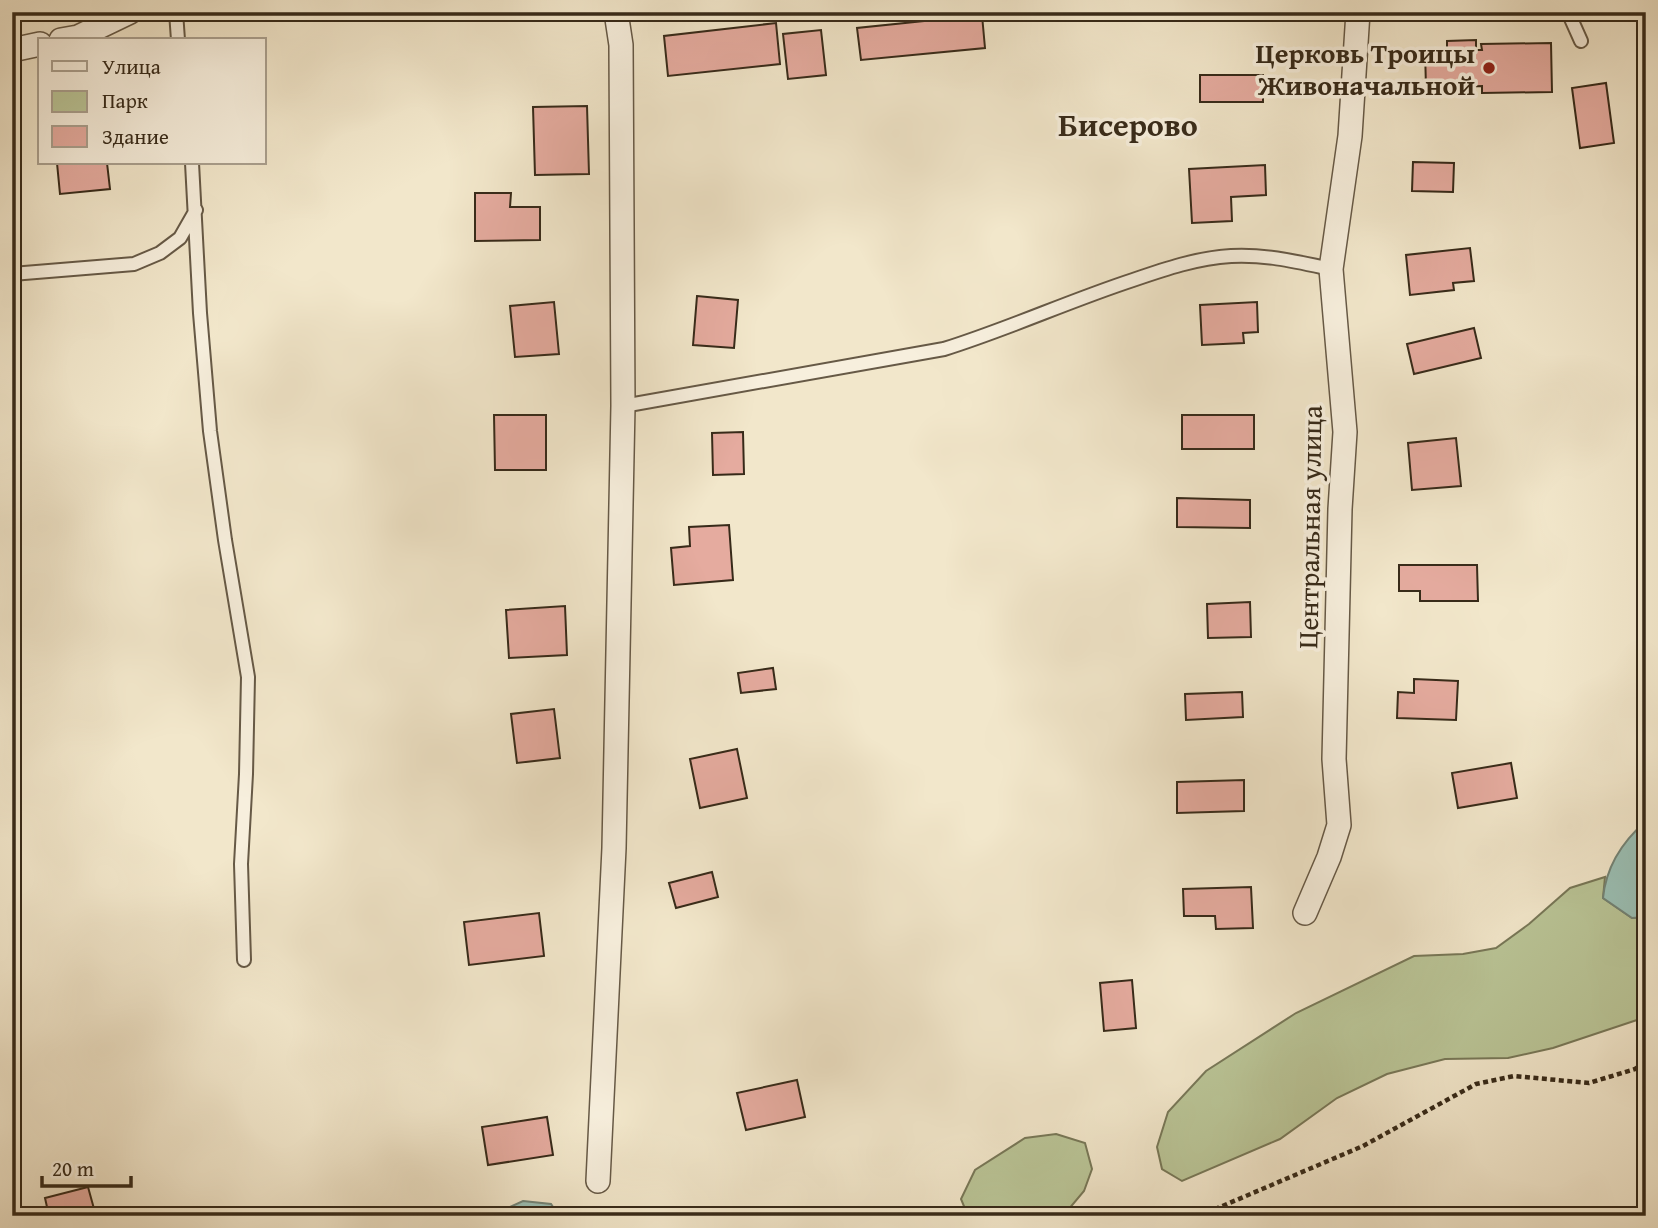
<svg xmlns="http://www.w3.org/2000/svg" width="1658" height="1228" viewBox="0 0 1658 1228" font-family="'Gentium Book Plus',serif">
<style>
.green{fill:#bac597;stroke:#787858;stroke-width:2}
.water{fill:#9bc0b5;stroke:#738477;stroke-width:2}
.building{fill:#e5ab9f;stroke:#372a19;stroke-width:2}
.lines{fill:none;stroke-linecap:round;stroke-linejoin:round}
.service-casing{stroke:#665946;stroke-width:16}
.minor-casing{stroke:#665946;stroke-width:26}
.path{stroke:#372a19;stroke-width:4.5;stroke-dasharray:5 3.5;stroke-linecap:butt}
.service{stroke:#f7efdd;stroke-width:12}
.minor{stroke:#f7efdd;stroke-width:23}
.poi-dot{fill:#8f2418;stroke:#f7efdd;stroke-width:2.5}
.labels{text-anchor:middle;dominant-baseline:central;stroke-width:7;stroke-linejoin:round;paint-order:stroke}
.poi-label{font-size:28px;font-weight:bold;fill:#372a19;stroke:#f7efdd;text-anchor:end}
.street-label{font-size:28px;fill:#372a19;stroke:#f7efdd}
.quarter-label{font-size:32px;font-weight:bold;fill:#372a19;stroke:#f7efdd}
</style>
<rect width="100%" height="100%" fill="#f2e7cb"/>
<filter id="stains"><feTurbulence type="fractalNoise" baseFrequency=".00286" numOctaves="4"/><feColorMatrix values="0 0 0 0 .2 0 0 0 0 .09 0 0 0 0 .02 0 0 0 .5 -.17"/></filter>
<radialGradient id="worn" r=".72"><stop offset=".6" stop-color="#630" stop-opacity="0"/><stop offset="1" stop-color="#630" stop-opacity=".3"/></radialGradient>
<path class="green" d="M1605,877L1603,898L1632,918L1646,917V1017L1553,1048L1508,1058L1445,1059L1387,1074L1337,1098L1280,1139L1182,1181L1162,1169L1157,1147L1168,1112L1206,1071L1296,1013L1414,956L1463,954L1496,948L1529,924L1570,888Z
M1056,1134L1085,1143L1092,1169L1084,1191L1063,1216H968L961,1199L975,1170L1025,1138Z"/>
<path class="water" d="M1646,821V917L1632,918L1603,898C1606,867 1623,841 1646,821Z
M523,1201L551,1204L559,1216H490Z"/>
<path class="building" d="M982,15L985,48L861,60L857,28Z
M1640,20H1646V73H1644Z
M776,23L780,64L668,76L664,36Z
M821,30L826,75L788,79L783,34Z
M1476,40V50H1482L1481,44L1551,43L1552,92L1482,93V86L1426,88L1425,50H1447V41Z
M1200,75H1263V102H1200Z
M1606,83L1614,143L1580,148L1572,88Z
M587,106L589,174L535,175L533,107Z
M1413,162L1454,163L1453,192L1412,191Z
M57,163H107L110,189L60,194Z
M1265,165L1266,195L1231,197L1232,221L1192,223L1189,169Z
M475,193H511L510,207H540V240L475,241Z
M1470,248L1474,281L1453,283L1454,290L1410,295L1406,255Z
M697,296L738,300L734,348L693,345Z
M554,302L559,354L515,357L510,306Z
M1257,302L1258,332L1243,333L1244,343L1202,345L1200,305Z
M1474,328L1481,358L1414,374L1407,344Z
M494,415H546V470H495Z
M1182,415H1254V449H1182Z
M743,432L744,474L713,475L712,433Z
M1456,438L1461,486L1412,490L1408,443Z
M1177,498L1250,500V528L1177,527Z
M729,525L733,580L674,585L671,548L690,546L689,527Z
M1399,565H1477L1478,601H1420V591H1399Z
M1250,602L1251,637L1208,638L1207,604Z
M565,606L567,655L509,658L506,610Z
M773,668L776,689L741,693L738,673Z
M1414,679L1458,681L1456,720L1397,718L1398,692L1414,693Z
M1242,692L1243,717L1186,720L1185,694Z
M554,709L560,758L517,763L511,714Z
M737,749L747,798L700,808L690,759Z
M1511,763L1517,798L1458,808L1452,773Z
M1244,780V811L1177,813V782Z
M712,872L718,897L676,908L669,883Z
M1251,887L1253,928L1216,929L1215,916H1184L1183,889Z
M539,913L544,956L469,965L464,922Z
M1132,980L1136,1028L1104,1031L1100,983Z
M797,1080L805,1117L746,1130L737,1093Z
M547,1117L553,1155L488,1165L482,1127Z
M88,1187L96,1216H49L45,1198Z"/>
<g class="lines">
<defs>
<path id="service" d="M176,12L178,40
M1568,12L1581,41
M192,163L200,313L210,431L225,540L248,677L246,774L241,864L244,960
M12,274L134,264L160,253L180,238L196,210
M623,406L944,349C1008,329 1069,301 1133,280C1165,269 1197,258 1231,256C1265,254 1298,262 1331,269"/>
<path id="minor" d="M61,40L78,37L130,12
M12,50L40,44
M1305,913L1329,857L1339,825L1334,759L1340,509L1345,432L1331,269L1350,136L1358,12
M598,1181L614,848L623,406L621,45L616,12"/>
</defs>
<use href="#service" class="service-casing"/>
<use href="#minor" class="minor-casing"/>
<path class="path" d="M1199,1216L1363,1146L1476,1084L1514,1076L1589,1083L1635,1069L1646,1061"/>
<use href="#service" class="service"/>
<use href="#minor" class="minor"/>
</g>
<circle class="poi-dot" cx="1489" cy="68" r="7"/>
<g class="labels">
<g class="poi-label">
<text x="1475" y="52">Церковь Троицы<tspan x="1475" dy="32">Живоначальной</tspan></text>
</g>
<g class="street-label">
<text transform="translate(1309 527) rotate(-89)">Центральная улица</text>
</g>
<g class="quarter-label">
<text x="1128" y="124">Бисерово</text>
</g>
</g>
<rect width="1658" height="1228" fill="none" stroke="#f2e7cb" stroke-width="42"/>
<rect x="14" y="14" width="1630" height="1200" fill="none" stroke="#372a19" stroke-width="3.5"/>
<rect x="21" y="21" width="1616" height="1186" fill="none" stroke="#372a19" stroke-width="2"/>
<rect x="38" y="38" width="228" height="126" fill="#f7efdd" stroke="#aaa08f" stroke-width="2"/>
<rect x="52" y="61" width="35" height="10" fill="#f7efdd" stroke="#aaa08f" stroke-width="2"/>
<text x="102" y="74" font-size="21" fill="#372a19">Улица</text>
<rect x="52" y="91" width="35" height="21" fill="#bac597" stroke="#aaa08f" stroke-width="2"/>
<text x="102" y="108" font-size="21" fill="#372a19">Парк</text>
<rect x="52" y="126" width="35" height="21" fill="#e5ab9f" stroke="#aaa08f" stroke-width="2"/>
<text x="102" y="144" font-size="21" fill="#372a19">Здание</text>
<path d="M42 1176v10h89v-10" fill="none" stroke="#372a19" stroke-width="3.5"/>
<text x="52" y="1176" font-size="21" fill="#372a19" stroke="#f7efdd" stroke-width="5" paint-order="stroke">20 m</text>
<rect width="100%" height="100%" filter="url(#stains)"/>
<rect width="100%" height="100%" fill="url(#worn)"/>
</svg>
